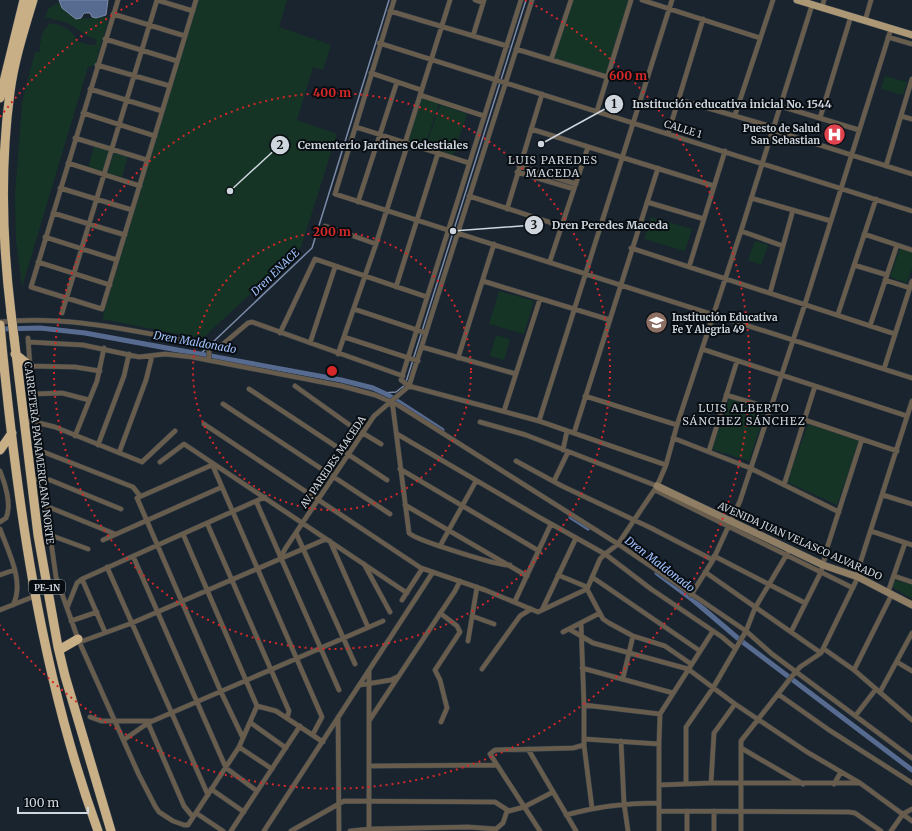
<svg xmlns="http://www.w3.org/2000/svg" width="912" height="831" viewBox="0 0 912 831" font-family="Merriweather,serif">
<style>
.green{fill:#153426}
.water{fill:#576a8f;stroke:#7b8aa7}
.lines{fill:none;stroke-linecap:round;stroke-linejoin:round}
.stream{stroke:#7b8aa7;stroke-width:1.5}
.canal{stroke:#576a8f;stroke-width:5}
.street-casing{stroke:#36404b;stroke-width:5.5}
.secondary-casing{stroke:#36404b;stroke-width:8}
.primary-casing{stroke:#36404b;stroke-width:8}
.highway-casing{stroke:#36404b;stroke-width:10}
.street{stroke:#685d4d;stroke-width:4.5}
.secondary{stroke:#8f7e64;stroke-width:7}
.primary{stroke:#ad9876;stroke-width:7}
.highway{stroke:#c9af86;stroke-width:9}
.highway-bridge-casing{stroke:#36404b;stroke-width:10;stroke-linecap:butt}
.highway-bridge{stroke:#c9af86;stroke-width:9}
.ring{fill:none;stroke:#d62828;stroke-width:2;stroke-dasharray:2 4}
.labels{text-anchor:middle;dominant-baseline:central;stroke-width:4;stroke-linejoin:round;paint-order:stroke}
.shield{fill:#080d12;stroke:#939aa1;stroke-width:1}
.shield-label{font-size:9px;font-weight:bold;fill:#cfd6de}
.poi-label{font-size:10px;font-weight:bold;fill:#cfd6de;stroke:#080d12;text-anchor:end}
.street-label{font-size:10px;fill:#cfd6de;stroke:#080d12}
.neighbourhood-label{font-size:11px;letter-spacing:1px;fill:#cfd6de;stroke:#080d12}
.water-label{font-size:11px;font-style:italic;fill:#a2c3ff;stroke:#080d12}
.centre{fill:#d62828;stroke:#080d12;stroke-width:2}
.ring-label{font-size:12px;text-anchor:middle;font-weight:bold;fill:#d62828;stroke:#080d12;stroke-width:4;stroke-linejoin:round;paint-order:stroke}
.leader{fill:none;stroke:#cfd6de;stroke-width:1.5}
.callout-dot{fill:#cfd6de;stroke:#080d12;stroke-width:1.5}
.mark-label{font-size:12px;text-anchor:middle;font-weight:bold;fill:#111}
.callout-label{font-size:11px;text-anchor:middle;font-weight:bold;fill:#cfd6de;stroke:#080d12;stroke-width:4;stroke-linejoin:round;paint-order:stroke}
</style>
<rect width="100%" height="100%" fill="#19242f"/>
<path class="green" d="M198,0H287L279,27L331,45L323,70L313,67L297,120L337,134L301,247L204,337L198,338L102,319Z
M571,0H631L606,74L553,58Z
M59,2C61,7 65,7 67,11C77,25 96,15 109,17L95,65L88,67L22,287L16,240L15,195L22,103L35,52H41L39,49L43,31L50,23C60,24 75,31 77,41L90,45H95L97,40L87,36L68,23L45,17L49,8Z
M885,76L907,82L903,95L881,89Z
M423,98L439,103L425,146L407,140L420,99Z
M440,105L467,114L453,156L426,146Z
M94,146L109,150L102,172L88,168Z
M114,152L128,156L122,177L108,173Z
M651,217L692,229L685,251L644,239Z
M755,241L768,245L761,265L748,260Z
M900,248L912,252V268L907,283L890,277Z
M499,291L534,301L524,334L489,324Z
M496,335L510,339L504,360L490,356Z
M729,398L766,410L749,461L714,450L713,448Z
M808,424L859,441L837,505L787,482Z
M895,580L912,585V599L892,587Z"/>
<path class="water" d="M59,0H108L106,15L96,18L92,17L90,13H84L81,18L76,19L62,8Z"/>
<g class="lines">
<path class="stream" d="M212,343L312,248L389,0
M200,354L206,349
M406,382L526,0
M383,393L396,392L405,385"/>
<path class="canal" d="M0,329L40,328L85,333L341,380L373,388L388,395L442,430
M571,517L588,528
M657,573L693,600L740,640L912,770"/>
<defs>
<path id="street" d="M118,0L31,287L102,309L196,0
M394,0L335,194L912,378
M475,0L483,3
M521,0L401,380L409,386L539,421L666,465
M642,0L760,38
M822,8L824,0
M390,11L507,46
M113,14L185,36
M865,21L871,0
M473,36L484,0
M888,37L912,44
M105,39L177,61
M379,43L912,211
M516,49L607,77
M551,60L571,0
M97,65L170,86
M371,73L421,90
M90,89L162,111
M420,95L484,116
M680,100L773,127
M780,106L859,130
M597,111L631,0
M83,113L155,136
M735,115L773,0
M901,116L912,119
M820,118L851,16
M356,127L469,163
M531,129L714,186
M772,130L912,174
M668,134L703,19
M75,138L147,160
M405,143L450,0
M68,163L140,186
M519,166L576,184
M886,166L912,79
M517,172L574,189
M60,188L132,210
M469,196L561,226
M751,198L831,221
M358,202L397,82
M647,202L704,219
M507,209L542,94
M53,213L125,235
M325,226L376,244
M741,231L783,246
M864,234L912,250
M45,237L117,260
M631,248L895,334
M550,261L588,147
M38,262L110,285
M854,265L887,275
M689,267L725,151
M885,280L910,288
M483,281L610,320
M396,287L438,153
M770,293L793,210
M354,309L426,333
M62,313L157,0L193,11
M838,314L876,199
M0,322C54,316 109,326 162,336C180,340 198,344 217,346L222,345L248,323L252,322L403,376
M870,326L897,245
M280,333L315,259L427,297
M344,337L418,361
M28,338L32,394L39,424L46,506L56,577L78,639L139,775L155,806L159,812L173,821L184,825H188L239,747L257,706L183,534
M28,342L83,345L139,357L165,354L192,357L342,386L375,395L398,405L618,544L746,631L772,654L912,758
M310,343L335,267
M205,345L209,350V360
M422,347L516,374
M702,349L907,416
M338,354L376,244L408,143
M458,358L494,244
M30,366L75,367L100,371
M884,369L912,281
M295,386L351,426L381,444
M409,386L532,0
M249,389L387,480
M32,394L62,393L89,400
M726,395L770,408
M585,396L677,425
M391,402L393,408L409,533C415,540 502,567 510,565
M223,404L390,514
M504,411L540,299
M805,420L897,451
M539,421L672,0
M24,422H35L55,427L142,462L175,431
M480,422L526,435L657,486
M204,424L421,568L485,590L538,612L587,589L600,559L605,554L618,544L657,486L666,465L677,425L741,231L812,5
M574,433L658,168
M397,434L537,516L605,554L651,589L722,637L735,648
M75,436L97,381L104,348
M673,438L750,468L839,512
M98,445L124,376L129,354
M563,450L567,431
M41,451L133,487L140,496
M709,451L737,361
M119,453L146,380L152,356
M516,461L562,486L651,528L713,560
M160,462L184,444L407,593
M212,464L322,717L313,734
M212,465L137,498L221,692L243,738
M400,469L539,551
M0,471C5,483 12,505 6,518L0,522
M31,479L50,480L121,509
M554,481L568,452
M784,485L815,386
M655,490L853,588
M883,495L912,504
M256,501L339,690
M405,505L527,576
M46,506L115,534
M207,523L289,711L287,718
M0,529C8,551 25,582 13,605
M871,531L912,545
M296,533L355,664
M50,535L88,549
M103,540L222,487
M330,541L368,627
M440,546L476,481
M133,556L226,768L257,791
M714,556L805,603
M281,557L285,549L374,416L409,386
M364,564L390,612
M107,567L208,795
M705,572L821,653
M0,575L14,570
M558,575L587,587
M856,576L912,401
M894,576L912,582
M592,577L700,651
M82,579L105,632
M587,589L603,619L609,623L633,636L665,646L691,664
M888,592L905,543
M691,595L713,560L740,501L805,304L891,29
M402,600L422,569
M515,601L551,524
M67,608L77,583L82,579L265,497
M0,610L35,596
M542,610L576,538
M440,613L457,626L460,632L435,670L440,680L447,708L441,722
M472,616L494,624
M71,621L97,612
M581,623L584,705V745L592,808
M569,629L593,643L688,669L735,704L807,752L860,783L912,821
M563,632L600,613
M791,632L821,572L828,545L862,439
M468,641L477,587
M80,642L132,623L326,539
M824,649L854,670L912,720
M897,662L912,671
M582,668L673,693
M482,669L520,616L531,609
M369,670V831
M854,670L892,594
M623,678L633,636
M360,685L391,680L397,677
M880,692L912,633
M778,694L829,730L912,783
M584,705L660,714
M257,706L276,711L323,742
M856,715L876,689
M90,717L101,721H150
M338,717L339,831
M369,721L455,591L460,581
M148,723L184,806L193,817
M251,723L286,748
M125,739L148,723L383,621
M584,739L659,744
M621,741L624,803L628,831
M239,747L272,769
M741,748L803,784
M528,749L576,831
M369,766L496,765
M686,783V727L713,688L746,631L755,608L790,549
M711,783L714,733L735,704
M834,784L841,772
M659,785L711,783H860
M211,789L244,812
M659,811L849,812L855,813L881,831
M687,811V831
M714,811V831
M196,813L223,831
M566,815C598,806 626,803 659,803
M231,831L300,726
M264,831L433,572
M291,831L344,801L495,802L509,811L524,807L553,792
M350,831L369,829L468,827L496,829L503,823L507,811
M540,831L490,754L495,750L573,748L584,745
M659,831V744L660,714L713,631
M741,831V741L793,675L800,667L821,653L858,577
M891,831L903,814L912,809"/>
<path id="secondary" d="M657,486L823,565L858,577L912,605"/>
<path id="primary" d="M797,0L912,35"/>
<path id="highway" d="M0,98L24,0
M11,313C2,239 0,166 10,92C14,61 24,30 33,0
M0,325C16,496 39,669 98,831
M14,337L38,535L58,647L65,676L111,831
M15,354L30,366
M0,450L12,433
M59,650L78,639"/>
</defs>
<use href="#street" class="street-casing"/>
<use href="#secondary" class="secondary-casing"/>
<use href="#primary" class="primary-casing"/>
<use href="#highway" class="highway-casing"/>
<use href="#street" class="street"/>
<use href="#secondary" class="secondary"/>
<use href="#primary" class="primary"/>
<use href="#highway" class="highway"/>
<defs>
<path id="highway-bridge" d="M11,313L14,337"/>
</defs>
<use href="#highway-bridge" class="highway-bridge-casing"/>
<use href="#highway-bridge" class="highway-bridge"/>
</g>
<g class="ring">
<circle cx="332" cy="371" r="139"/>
<circle cx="332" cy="371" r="278"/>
<path d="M0 117A418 418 0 0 1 139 0M525 0A418 418 0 1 1 0 625"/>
</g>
<defs>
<symbol id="hospital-disc" viewBox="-11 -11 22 22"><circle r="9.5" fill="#e0444e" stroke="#080d12"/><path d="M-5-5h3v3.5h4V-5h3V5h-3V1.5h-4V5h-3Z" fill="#fff"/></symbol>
<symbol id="school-disc" viewBox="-11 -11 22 22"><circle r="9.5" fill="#8d6e63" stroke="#080d12"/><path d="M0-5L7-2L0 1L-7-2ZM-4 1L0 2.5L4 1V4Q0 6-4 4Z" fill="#fff"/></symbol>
</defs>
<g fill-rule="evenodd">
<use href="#hospital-disc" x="822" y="122" width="25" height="25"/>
<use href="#school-disc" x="644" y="310" width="25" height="25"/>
</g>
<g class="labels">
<rect class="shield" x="29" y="580" width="36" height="14" rx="3"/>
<g class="shield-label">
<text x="47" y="587">PE-1N</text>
</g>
<g class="poi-label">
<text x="820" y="128">Puesto de Salud<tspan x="820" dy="12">San Sebastian</tspan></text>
<text x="672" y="317" text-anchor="start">Institución Educativa<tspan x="672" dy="12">Fe Y Alegria 49</tspan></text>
</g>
<g class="street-label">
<text transform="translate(683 129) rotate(17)">CALLE 1</text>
<text transform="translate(39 453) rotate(83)">CARRETERA PANAMERICANA NORTE</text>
<text transform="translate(333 462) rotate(-56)">AV. PAREDES MACEDA</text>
<text transform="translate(800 541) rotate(24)">AVENIDA JUAN VELASCO ALVARADO</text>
</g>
<g class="neighbourhood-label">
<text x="553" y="160">LUIS PAREDES<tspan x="553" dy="13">MACEDA</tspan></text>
<text x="744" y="408">LUIS ALBERTO<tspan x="744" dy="13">SÁNCHEZ SÁNCHEZ</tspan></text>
</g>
<g class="water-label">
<text transform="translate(275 272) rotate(-44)">Dren ENACE</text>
<text transform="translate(195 342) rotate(10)">Dren Maldonado</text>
<text transform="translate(660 564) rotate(37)">Dren Maldonado</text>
</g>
</g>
<circle cx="332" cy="371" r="6" class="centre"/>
<g class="ring-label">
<text x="628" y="80">600 m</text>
<text x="332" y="97">400 m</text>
<text x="332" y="236">200 m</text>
</g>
<path class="leader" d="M541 144L614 104M230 191L280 145M453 231L534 225"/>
<g class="callout-dot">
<circle cx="541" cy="144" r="4"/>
<circle cx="230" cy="191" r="4"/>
<circle cx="453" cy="231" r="4"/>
<circle cx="614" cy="104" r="10"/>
<circle cx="280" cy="145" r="10"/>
<circle cx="534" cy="225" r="10"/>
</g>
<g class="mark-label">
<text x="614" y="108">1</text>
<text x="280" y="149">2</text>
<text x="534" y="229">3</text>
</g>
<g class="callout-label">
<text x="732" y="108">Institución educativa inicial No. 1544</text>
<text x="383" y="149">Cementerio Jardines Celestiales</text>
<text x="610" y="229">Dren Peredes Maceda</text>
</g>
<path d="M18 807v6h70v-6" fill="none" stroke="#cfd6de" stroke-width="2"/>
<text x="24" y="807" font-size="12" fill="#cfd6de" stroke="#080d12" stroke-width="3" paint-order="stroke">100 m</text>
</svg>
